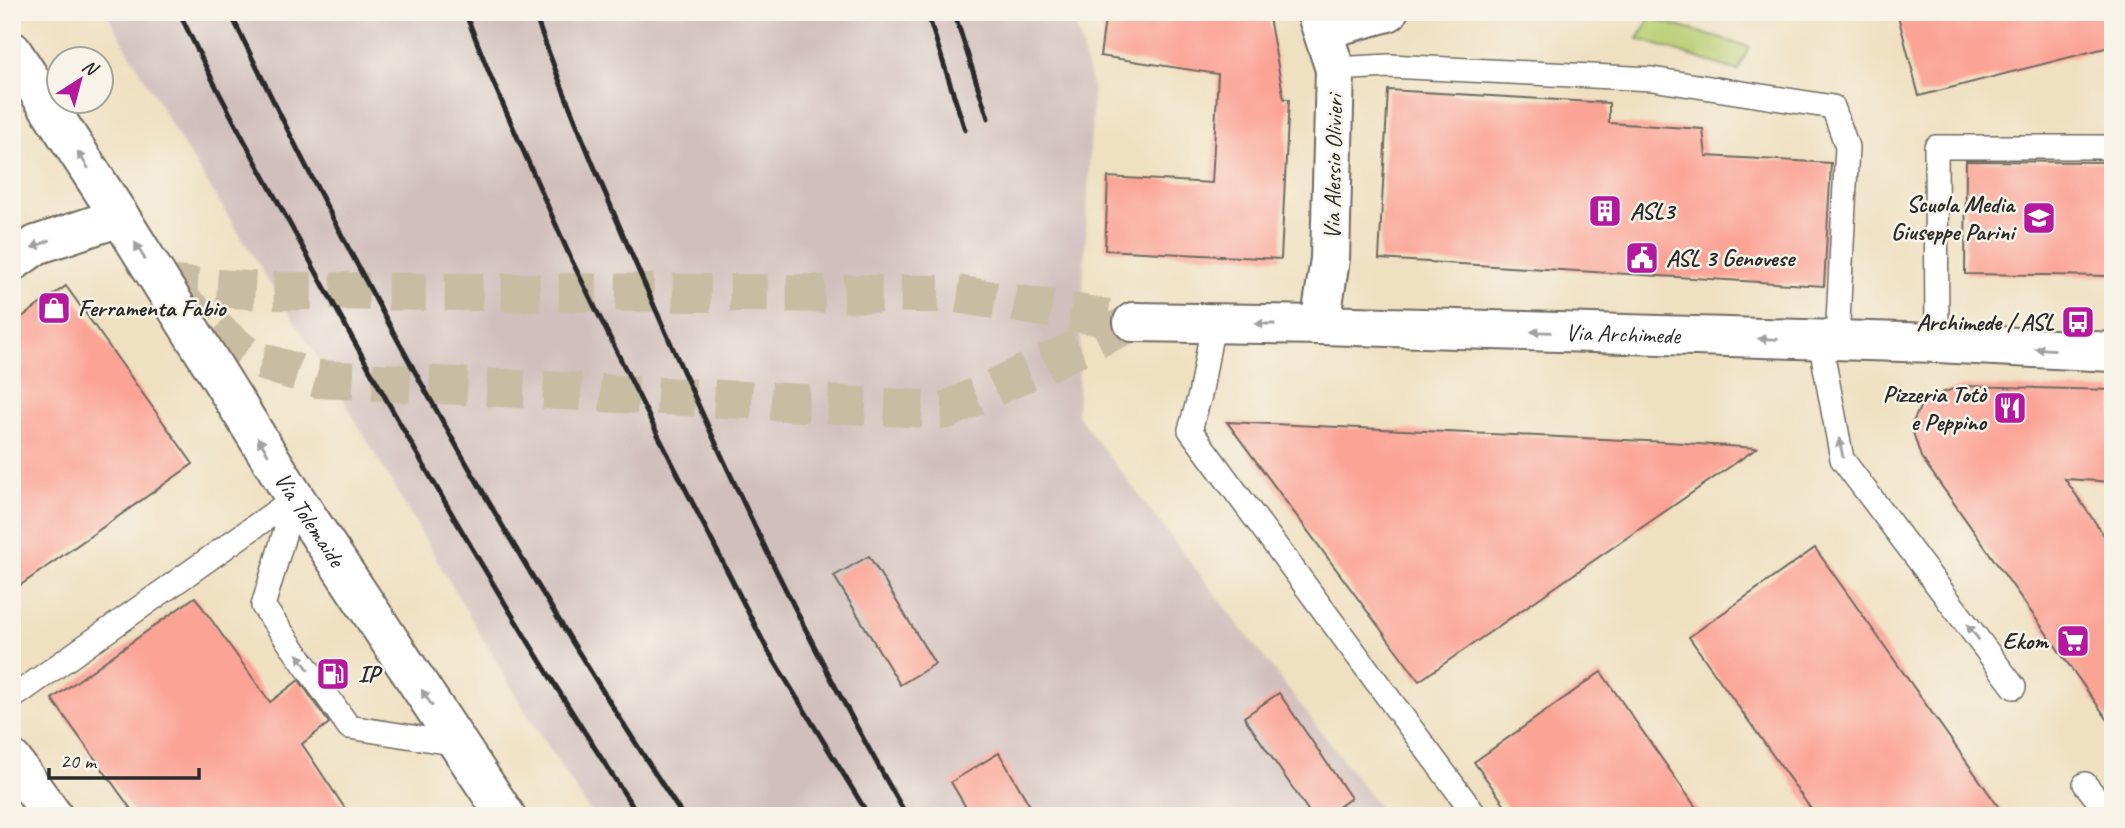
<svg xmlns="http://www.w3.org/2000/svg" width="2125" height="828" viewBox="0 0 2125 828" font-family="Caveat,sans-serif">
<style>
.industrial{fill:#d1bfbd}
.green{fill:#b8cd71;stroke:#727c4e;stroke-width:2}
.building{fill:#fba395}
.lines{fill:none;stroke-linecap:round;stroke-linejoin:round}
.tertiary-tunnel{stroke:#c8bca3;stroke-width:38;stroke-dasharray:38 19;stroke-linecap:butt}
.service-casing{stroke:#706a60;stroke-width:26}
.minor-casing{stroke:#706a60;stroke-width:42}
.tertiary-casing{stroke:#706a60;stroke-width:42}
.primary-casing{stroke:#706a60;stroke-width:42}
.service{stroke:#fff;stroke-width:23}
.minor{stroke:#fff;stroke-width:38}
.tertiary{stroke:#fff;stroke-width:38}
.primary{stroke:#fff;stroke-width:38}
.rail{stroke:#2b2b2b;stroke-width:5}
.oneway{fill:#a0a0a0}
.labels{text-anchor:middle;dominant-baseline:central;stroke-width:5;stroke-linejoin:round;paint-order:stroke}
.street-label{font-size:24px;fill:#2b2b2b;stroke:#f7f3e8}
.poi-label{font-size:24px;font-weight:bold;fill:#2b2b2b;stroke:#f7f3e8;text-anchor:end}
</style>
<rect width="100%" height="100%" fill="#f7f3e8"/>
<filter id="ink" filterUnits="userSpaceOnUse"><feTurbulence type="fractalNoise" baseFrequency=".0143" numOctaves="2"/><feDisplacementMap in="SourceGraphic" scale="14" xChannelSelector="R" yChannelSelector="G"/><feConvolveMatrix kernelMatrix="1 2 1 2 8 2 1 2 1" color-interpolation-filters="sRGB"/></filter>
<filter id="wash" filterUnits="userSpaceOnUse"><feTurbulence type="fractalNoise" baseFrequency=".00686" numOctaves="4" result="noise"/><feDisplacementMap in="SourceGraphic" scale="28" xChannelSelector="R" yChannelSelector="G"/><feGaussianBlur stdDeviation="1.57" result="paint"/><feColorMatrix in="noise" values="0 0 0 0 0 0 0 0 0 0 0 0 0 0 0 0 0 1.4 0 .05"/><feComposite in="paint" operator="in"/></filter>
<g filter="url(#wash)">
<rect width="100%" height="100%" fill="#efe0c1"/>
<path class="industrial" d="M106,12H1073L1093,91L1077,415L1386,816H593L524,709L342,397L179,138Z"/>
<path class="green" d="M1650,18L1749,47L1738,71L1638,39Z"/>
<g id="blocks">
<path class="building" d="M1106,12H1268L1284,99H1289L1281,259L1105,250L1108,177L1212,183L1218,74L1100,56Z
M1897,12H2113V46L1919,96Z
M1388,90L1609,103V123L1703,129L1706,156L1831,163L1824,286L1379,259Z
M1966,161L2113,162V276L1965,274Z
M66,286L193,464L12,591V324Z
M1962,386L2113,390V482L2065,479L2113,548V727L1921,457L1911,426L1924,399Z
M1227,422L1668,442L1757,448L1419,681Z
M1815,548L2005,816H1816L1689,637Z
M869,556L935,664L900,685L834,576Z
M195,597L270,702L299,680L329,723L302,744L350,816H136L52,699Z
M1601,672L1702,816H1513L1474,762Z
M1279,693L1351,798L1326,816H1312L1244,717Z
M999,753L1036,816H971L951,782Z"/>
</g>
</g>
<g filter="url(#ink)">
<use href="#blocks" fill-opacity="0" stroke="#706a60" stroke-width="2"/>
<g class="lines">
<path class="tertiary-tunnel" d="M160,284L262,291L956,294L1133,322
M171,293L250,358L318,379L947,410L1133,322"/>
<defs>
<path id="service" d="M1335,69L1389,66L1652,79L1833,107L1847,147L1837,341
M1213,324L1200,395L1190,430L1476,816
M1820,340L1842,459L2014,687
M1937,343L1936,147H2113
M295,498L263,606L349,727L458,744
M12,698L295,498
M2085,784L2111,816"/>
<path id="minor" d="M1316,12L1335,69L1330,259L1320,325
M1322,30L1388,12
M12,262L36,245L120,217"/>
<g id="tertiary">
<path id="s1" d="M1133,322L1320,325L1937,343L2113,352"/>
</g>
<g id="primary">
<path id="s2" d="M12,51L120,217L295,498L506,816"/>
<path d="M12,760L53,816"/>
</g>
</defs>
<use href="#service" class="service-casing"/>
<use href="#minor" class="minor-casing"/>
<use href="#tertiary" class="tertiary-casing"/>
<use href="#primary" class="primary-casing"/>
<use href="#service" class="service"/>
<use href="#minor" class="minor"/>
<use href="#tertiary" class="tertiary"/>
<use href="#primary" class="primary"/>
<path class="rail" d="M179,12C222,103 272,191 320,279C419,462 524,642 639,816
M230,12C363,290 513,558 683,816
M465,12L490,75L571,259L658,435L767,649L869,816
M534,12C571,116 615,217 659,317C734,487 813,655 907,816
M927,12L965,130
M954,12L988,118"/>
</g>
<defs><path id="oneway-solid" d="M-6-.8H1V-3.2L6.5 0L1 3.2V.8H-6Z" transform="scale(1.75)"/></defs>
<g class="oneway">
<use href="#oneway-solid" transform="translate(83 160) rotate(-123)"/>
<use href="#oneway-solid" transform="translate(41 244) rotate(157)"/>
<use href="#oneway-solid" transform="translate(140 251) rotate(-121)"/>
<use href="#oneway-solid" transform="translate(1265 324) rotate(-180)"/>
<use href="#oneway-solid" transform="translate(1541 332) rotate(-178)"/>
<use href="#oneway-solid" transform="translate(1768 339) rotate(-178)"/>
<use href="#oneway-solid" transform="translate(2045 349) rotate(-177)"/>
<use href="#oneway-solid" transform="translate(263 446) rotate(-122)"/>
<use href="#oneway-solid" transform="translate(1841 448) rotate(-102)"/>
<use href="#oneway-solid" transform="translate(1973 632) rotate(-127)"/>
<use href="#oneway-solid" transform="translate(303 662) rotate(-125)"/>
<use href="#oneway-solid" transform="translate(427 698) rotate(-123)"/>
</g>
</g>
<defs>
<symbol id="building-square" viewBox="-11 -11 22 22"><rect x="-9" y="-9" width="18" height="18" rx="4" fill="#b5179e" stroke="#f7f3e8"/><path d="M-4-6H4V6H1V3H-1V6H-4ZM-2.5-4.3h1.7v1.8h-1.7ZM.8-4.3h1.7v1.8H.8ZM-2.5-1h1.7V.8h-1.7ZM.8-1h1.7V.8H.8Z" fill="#fff"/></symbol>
<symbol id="school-square" viewBox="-11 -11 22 22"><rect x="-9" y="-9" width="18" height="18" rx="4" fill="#b5179e" stroke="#f7f3e8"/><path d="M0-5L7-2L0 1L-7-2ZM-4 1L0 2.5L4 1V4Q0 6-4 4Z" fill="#fff"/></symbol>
<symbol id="civic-square" viewBox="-11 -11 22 22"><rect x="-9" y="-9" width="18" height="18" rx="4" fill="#b5179e" stroke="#f7f3e8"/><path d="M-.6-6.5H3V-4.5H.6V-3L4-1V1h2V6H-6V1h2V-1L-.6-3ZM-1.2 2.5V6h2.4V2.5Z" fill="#fff"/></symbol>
<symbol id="shop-square" viewBox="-11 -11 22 22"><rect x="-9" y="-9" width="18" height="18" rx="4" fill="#b5179e" stroke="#f7f3e8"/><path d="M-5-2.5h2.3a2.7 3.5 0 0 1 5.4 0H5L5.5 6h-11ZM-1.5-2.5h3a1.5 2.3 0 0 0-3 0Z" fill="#fff"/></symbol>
<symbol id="bus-square" viewBox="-11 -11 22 22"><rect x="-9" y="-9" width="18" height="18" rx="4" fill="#b5179e" stroke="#f7f3e8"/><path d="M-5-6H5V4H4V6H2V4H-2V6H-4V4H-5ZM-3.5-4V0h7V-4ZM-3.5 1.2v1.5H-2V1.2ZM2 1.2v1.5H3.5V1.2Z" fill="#fff"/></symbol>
<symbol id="restaurant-square" viewBox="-11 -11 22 22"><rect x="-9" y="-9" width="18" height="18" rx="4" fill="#b5179e" stroke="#f7f3e8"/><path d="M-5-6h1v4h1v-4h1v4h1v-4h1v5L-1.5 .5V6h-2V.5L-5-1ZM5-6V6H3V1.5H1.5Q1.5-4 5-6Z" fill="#fff"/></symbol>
<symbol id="supermarket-square" viewBox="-11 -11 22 22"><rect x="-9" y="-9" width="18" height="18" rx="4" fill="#b5179e" stroke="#f7f3e8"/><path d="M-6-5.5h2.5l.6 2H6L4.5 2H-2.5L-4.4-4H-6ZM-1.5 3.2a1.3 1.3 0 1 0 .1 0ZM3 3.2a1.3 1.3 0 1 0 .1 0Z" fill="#fff"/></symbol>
<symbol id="fuel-square" viewBox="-11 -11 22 22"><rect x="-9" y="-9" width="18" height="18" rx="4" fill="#b5179e" stroke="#f7f3e8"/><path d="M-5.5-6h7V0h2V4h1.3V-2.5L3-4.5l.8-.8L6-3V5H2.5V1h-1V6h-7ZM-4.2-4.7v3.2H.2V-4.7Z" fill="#fff"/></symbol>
</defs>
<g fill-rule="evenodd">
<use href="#building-square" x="1586" y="192" width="38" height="38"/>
<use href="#school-square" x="2020" y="199" width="38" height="38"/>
<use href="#civic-square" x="1623" y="239" width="38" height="38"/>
<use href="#shop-square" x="35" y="289" width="38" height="38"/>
<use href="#bus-square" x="2059" y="303" width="38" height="38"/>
<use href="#restaurant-square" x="1991" y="389" width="38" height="38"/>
<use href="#supermarket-square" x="2054" y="622" width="38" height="38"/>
<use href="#fuel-square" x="314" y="655" width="38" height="38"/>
</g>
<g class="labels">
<g class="street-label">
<text transform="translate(1333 167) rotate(-89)">Via Alessio Olivieri</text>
<text stroke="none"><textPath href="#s1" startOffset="490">Via Archimede</textPath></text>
<text stroke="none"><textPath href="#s2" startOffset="555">Via Tolemaide</textPath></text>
</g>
<g class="poi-label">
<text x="2014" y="204">Scuola Media<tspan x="2014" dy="28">Giuseppe Parini</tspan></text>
<text x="1630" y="211" text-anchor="start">ASL3</text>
<text x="1666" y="258" text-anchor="start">ASL 3 Genovese</text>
<text x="78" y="308" text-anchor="start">Ferramenta Fabio</text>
<text x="2054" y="322">Archimede / ASL</text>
<text x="1986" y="394">Pizzeria Totò<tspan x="1986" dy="28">e Peppino</tspan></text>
<text x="2048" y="641">Ekom</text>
<text x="358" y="674" text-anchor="start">IP</text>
</g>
</g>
<rect width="2125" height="828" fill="none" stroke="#f7f3e8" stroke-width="42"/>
<g transform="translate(80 80) rotate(36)"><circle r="33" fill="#f7f3e8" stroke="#a5a39c" stroke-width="2"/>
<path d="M0-5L12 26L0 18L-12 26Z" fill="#b5179e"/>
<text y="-10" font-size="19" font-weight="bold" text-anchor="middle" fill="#2b2b2b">N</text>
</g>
<path d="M49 768v10h150v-10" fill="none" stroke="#2b2b2b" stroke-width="3.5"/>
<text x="60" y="768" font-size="21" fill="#2b2b2b" stroke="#f7f3e8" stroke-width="5" paint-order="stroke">20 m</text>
</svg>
